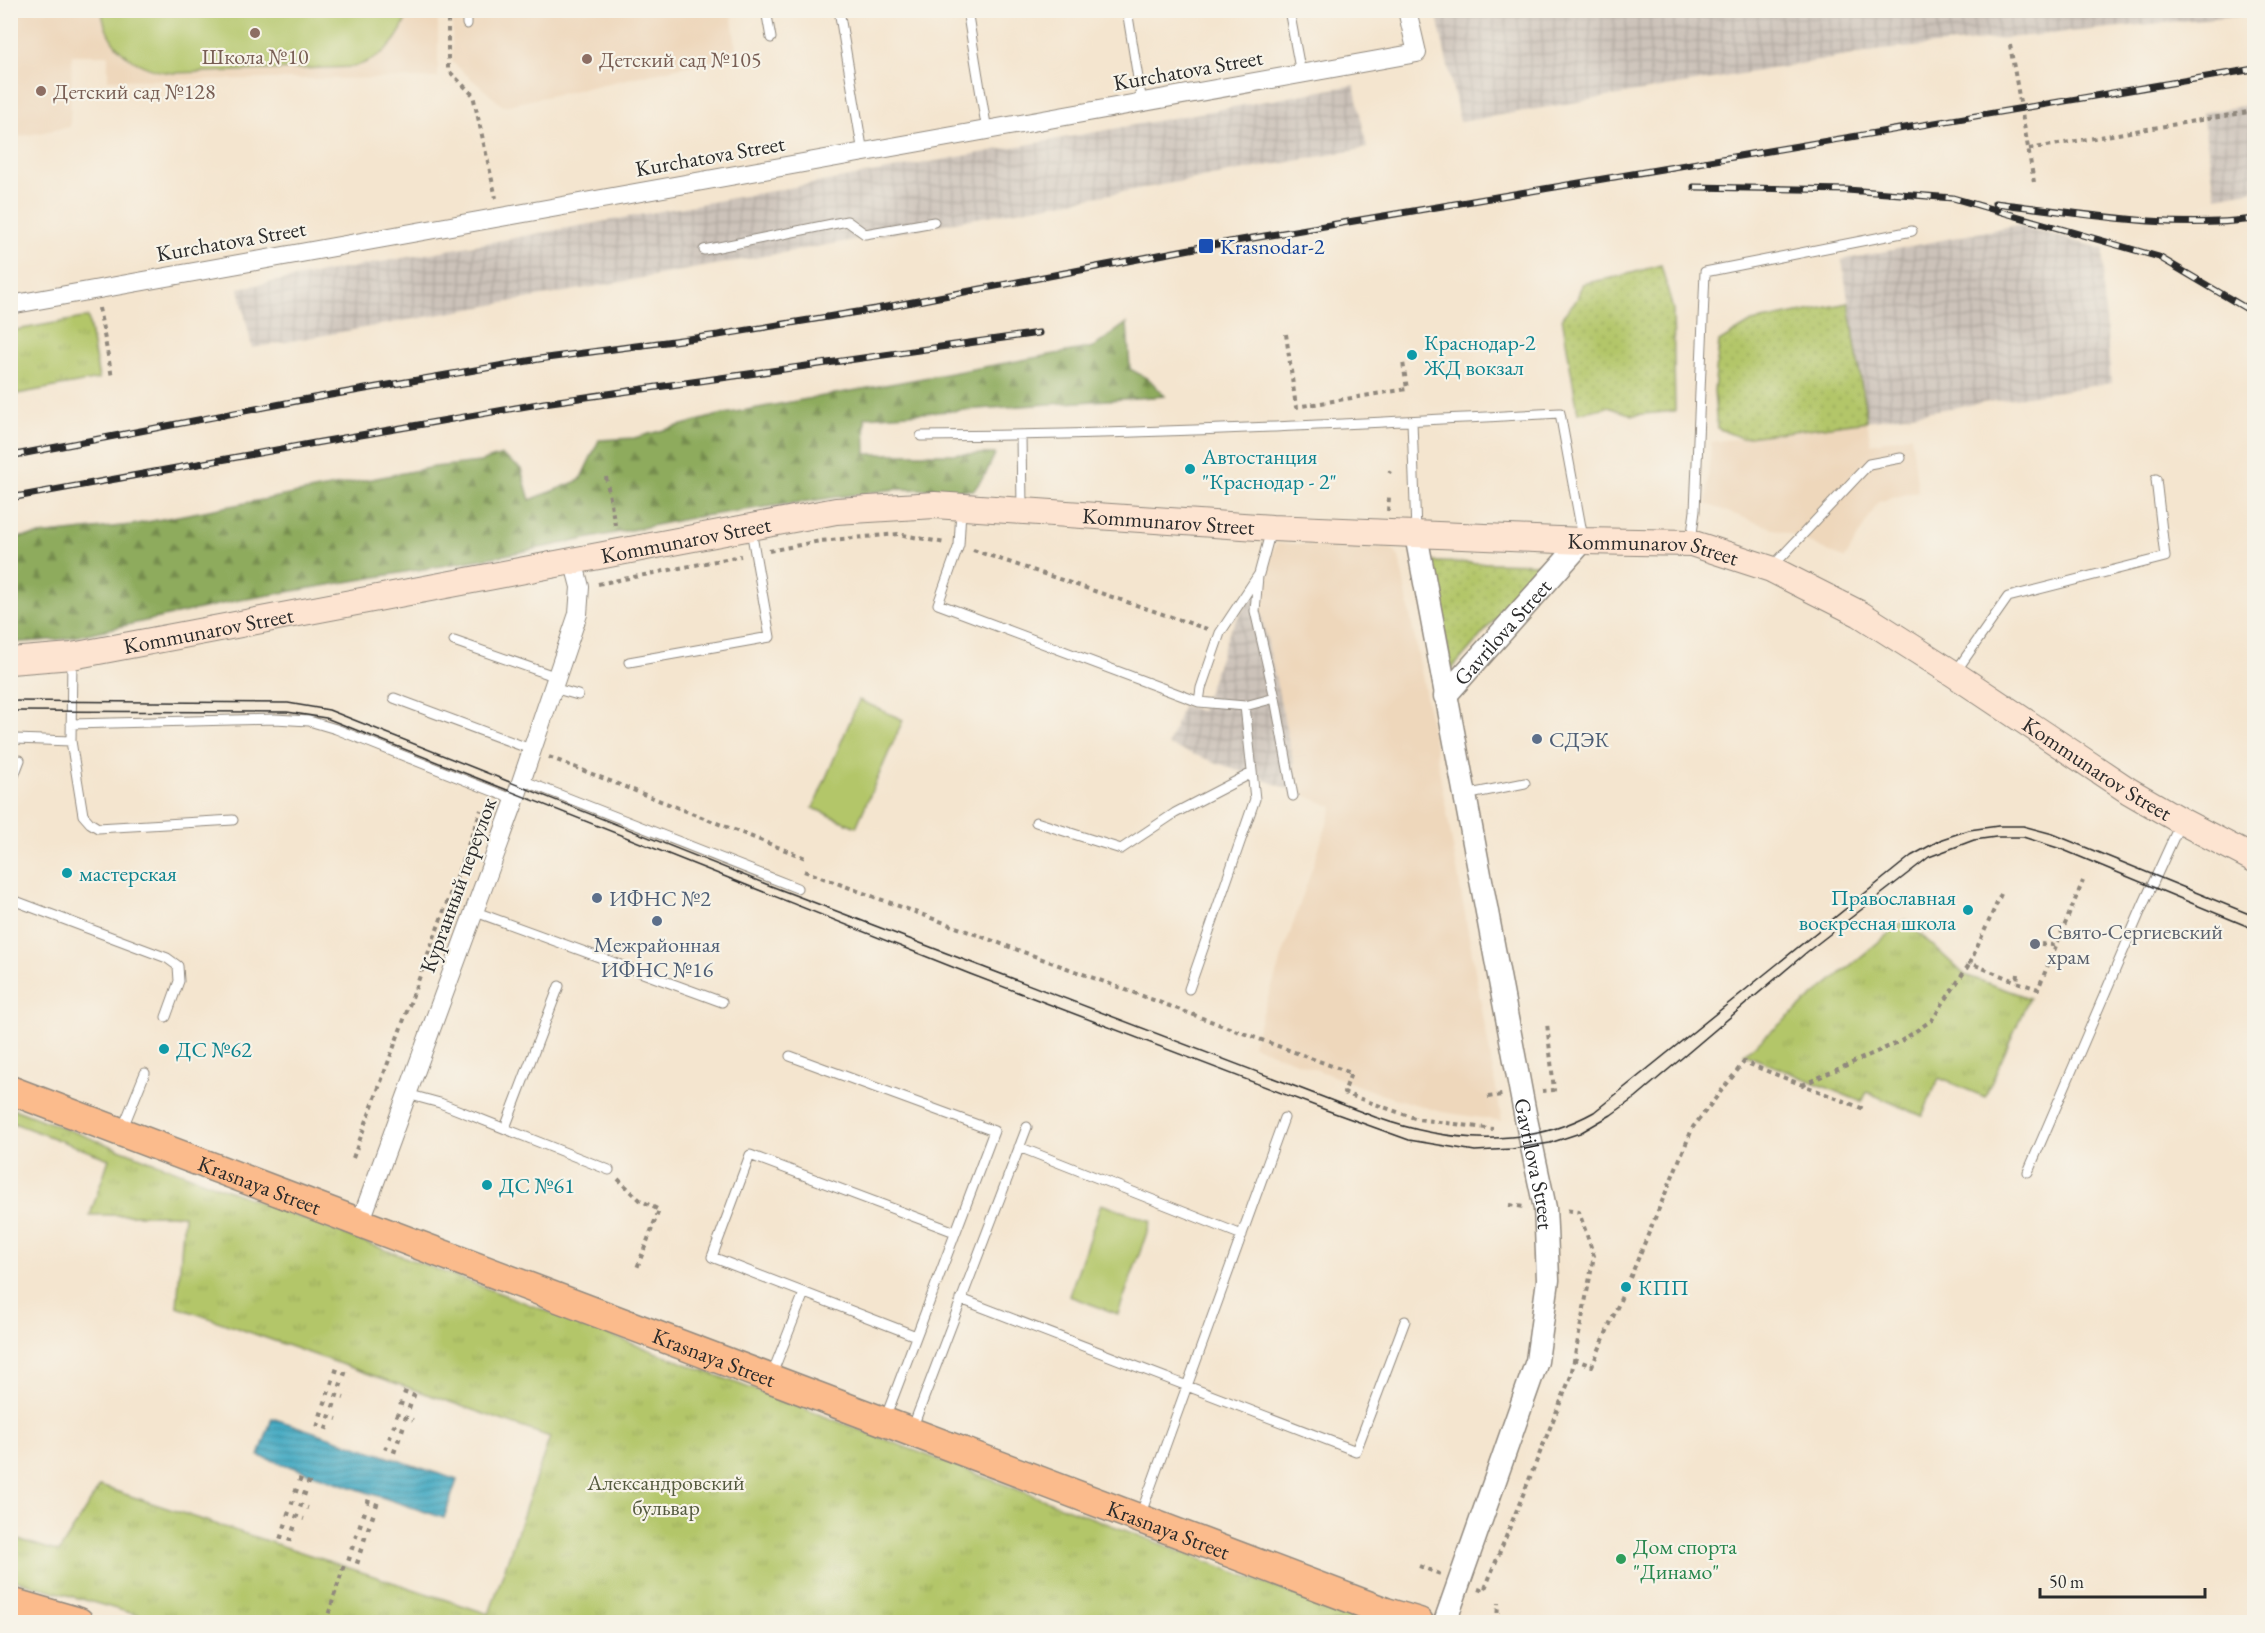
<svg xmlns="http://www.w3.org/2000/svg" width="2265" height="1633" viewBox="0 0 2265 1633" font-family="'EB Garamond',serif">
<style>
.built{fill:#eed7bb}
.industrial{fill:url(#industrial-grid)}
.grass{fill:url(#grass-dots);stroke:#6f784a;stroke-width:1.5}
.forest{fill:url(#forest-firs);stroke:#5c6b44;stroke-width:1.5}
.park{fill:url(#park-tufts);stroke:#6f784a;stroke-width:1.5}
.pitch{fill:#b3c669;stroke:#6f784a;stroke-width:1.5}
.water{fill:url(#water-rules);stroke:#386a77;stroke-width:1.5}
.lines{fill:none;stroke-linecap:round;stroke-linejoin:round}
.service-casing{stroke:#90887d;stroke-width:11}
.minor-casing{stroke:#90887d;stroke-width:20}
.tertiary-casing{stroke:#90887d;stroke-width:25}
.secondary-casing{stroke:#90887d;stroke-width:28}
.primary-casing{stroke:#90887d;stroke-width:31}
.path{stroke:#90887d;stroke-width:4;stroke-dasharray:4.5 4.5;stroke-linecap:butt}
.service{stroke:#fff;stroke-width:9}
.minor{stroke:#fff;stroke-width:18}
.tertiary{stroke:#fff;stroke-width:22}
.secondary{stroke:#fde4d1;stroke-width:26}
.primary{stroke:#fbbb8c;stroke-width:28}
.tram{stroke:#2b2b2b;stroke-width:1.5}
.rail-casing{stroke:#2b2b2b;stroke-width:7}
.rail{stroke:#f7f3e8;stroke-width:4.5;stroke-dasharray:14;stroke-linecap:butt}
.education-dot{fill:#8d6e63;stroke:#f7f3e8;stroke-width:2}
.transit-dot{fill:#1a4fb4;stroke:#f7f3e8;stroke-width:2}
.culture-dot{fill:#0f9aa8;stroke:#f7f3e8;stroke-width:2}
.service-dot{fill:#5c6f8a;stroke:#f7f3e8;stroke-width:2}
.worship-dot{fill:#6b7280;stroke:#f7f3e8;stroke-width:2}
.leisure-dot{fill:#2e9e5b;stroke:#f7f3e8;stroke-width:2}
.labels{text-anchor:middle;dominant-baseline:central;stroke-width:4.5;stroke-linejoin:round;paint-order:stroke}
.education-label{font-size:22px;fill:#785e54;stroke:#f7f3e8;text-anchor:start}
.street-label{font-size:22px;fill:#2b2b2b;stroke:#f7f3e8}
.transit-label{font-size:22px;fill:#164399;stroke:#f7f3e8;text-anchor:start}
.culture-label{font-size:22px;fill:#0d838f;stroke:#f7f3e8;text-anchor:start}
.service-label{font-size:22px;fill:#4e5e75;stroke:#f7f3e8;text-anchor:start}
.worship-label{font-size:22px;fill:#5b616d;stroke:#f7f3e8;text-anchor:start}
.park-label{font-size:22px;fill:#545a3e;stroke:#f7f3e8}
.leisure-label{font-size:22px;fill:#27864d;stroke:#f7f3e8;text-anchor:start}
</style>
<defs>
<pattern id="industrial-grid" width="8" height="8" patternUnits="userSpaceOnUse" patternTransform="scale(1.5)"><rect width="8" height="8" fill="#ccc2b9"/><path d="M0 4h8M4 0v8" fill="none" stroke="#afa79f"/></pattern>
<pattern id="grass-dots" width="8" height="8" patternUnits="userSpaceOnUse" patternTransform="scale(1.5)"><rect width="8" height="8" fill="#b3c669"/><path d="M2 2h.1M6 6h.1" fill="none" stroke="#9aaa5b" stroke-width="1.8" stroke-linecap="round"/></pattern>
<pattern id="forest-firs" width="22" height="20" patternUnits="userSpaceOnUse" patternTransform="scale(1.5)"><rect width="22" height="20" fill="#8eab5d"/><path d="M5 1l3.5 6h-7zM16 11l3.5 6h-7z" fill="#748b4d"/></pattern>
<pattern id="park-tufts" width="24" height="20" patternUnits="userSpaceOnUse" patternTransform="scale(1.5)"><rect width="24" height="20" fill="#b3c669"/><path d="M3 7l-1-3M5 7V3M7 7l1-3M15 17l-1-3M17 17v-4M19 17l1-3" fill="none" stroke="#9aaa5b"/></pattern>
<pattern id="water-rules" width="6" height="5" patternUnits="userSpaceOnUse" patternTransform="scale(1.5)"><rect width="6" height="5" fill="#44aac3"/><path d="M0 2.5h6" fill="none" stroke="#398b9f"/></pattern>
</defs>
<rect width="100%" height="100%" fill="#f7f3e8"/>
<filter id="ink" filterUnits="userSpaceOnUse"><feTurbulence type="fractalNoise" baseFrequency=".0167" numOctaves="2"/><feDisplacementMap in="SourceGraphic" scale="12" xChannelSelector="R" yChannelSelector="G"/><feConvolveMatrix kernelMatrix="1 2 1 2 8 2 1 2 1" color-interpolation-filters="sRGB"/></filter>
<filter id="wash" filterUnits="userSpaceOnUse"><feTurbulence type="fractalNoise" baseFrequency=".008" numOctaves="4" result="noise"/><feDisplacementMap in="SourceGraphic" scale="24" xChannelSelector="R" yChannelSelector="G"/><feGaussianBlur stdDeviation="1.35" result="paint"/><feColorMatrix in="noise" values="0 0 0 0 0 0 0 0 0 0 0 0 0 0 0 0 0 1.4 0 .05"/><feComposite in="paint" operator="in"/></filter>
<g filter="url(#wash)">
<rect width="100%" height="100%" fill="#f4e5cf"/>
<path class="built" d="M452,10L731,11L737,55L503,106L452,62Z
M11,11H438V78L108,80V55H72L70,127L11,138Z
M1867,421L1871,444L1911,435L1918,491L1878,502L1845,559L1800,538L1706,504L1711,442Z
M1276,543L1392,548L1399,557L1425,691L1502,1121L1442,1112L1380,1094L1252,1045L1333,807L1300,793L1260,607L1263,578Z"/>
<path class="industrial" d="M2254,10V14L1882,50L1460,122L1436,11Z
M1354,85L1367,148L252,348L239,288Z
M2254,104V190L2216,197L2202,113Z
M2017,225L2104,249L2103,287L2111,383L1867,421L1842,260Z
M1263,578L1260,607L1300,793L1168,745L1183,705L1201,711L1229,632Z"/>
<path class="grass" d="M1661,265L1673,310L1675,411L1633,415L1608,407L1578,413L1562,317L1577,299L1582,284L1621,276Z
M1849,303L1867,421L1741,438L1717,428L1714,391L1719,342L1752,322Z
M1433,562L1543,564L1451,670Z"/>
<path class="forest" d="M1127,323L1130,369L1150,380L1165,396L865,417L866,454H995L986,473L974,490L895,489L696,517L500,556L240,600L64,639L11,643V538L131,525L434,467L480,462L502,455L521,469L530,500L580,480L599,440L634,438L719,415L1094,347Z"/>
<path class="park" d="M88,317L99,379L11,395V331Z
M1905,920L1965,975L2029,998L1985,1097L1939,1078L1922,1116L1867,1092L1862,1102L1744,1054Z
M11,1108L1367,1622H162L11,1579V1537L59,1552L100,1486L489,1614L550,1437L177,1307L184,1215H90L109,1159L11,1122Z"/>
<path class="pitch" d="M102,11V10L408,11C401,40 382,59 353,67L174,73C139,71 106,49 102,11Z
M859,700L903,720L856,827L813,808Z
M1101,1204L1151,1221L1118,1314L1069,1296Z"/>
<path class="water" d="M272,1418L457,1480L444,1518L259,1456Z"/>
</g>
<g filter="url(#ink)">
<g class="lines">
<defs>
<path id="service" d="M467,10V24
M766,10L771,38
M839,10L863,153
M967,10L987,131
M1127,10L1142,103
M1289,10L1301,74
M704,250L847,221L865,234L934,222
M1412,421L1416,532
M1021,435L1022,508
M921,436C1134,435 1347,424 1560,413L1583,538
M961,510L959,545L938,604L1199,702L1201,688L1220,633L1259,574L1271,530
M1691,541L1695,511L1705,272L1912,231
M1772,567L1869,464L1901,458
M1258,576L1255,611L1275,698L1293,796
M454,641L557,677
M629,662L770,637L751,530
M1954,674L2008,597L2165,557L2156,479
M553,688L578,695
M394,698L533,750
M1199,702L1245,706L1275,698
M71,724L275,719L309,721L336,729L515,800
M15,739L71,741L72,658
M71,741L83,815L90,823L98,828L233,820
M522,780L797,888
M10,786L20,760
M1465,795L1525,783
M1036,822L1121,849L1175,813L1252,773
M10,899L167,958L178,966L179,981L166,1017
M473,911L722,1002
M1189,989L1255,799L1245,706
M790,1056L994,1131L885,1419
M407,1094L440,1103L609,1170
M505,1128L559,986
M122,1130L145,1073
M1019,1147L1242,1235
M2028,1172L2143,905L2180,824
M961,1299L1356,1451L1405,1321
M916,1336L712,1257L750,1155L955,1232
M772,1374L804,1293
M912,1429L1027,1127
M1140,1516L1284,1118"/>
<path id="minor" d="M10,305L1417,53L1407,10
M360,1223L515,800L578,614L580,587L573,560"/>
<g id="tertiary">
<path id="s1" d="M1416,535L1526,1119L1545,1208L1546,1228L1548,1280L1537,1361L1445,1622"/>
<path id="s2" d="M1445,696L1583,541"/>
</g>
<g id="secondary">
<path id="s3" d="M10,661L72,656L836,511L935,505L1272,528L1583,541L1691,543L1771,569L1860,614L1954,674L2129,791L2181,821L2254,859"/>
</g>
<g id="primary">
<path id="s4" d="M10,1090L1386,1612L1419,1622"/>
<path d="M10,1602L79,1622"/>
</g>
</defs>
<use href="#service" class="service-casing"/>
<use href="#minor" class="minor-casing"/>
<use href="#tertiary" class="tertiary-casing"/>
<use href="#secondary" class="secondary-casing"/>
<use href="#primary" class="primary-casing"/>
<path class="path" d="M448,10V70L473,95L496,198
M2010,45L2034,182
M2029,149L2254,111
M99,308L112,377
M1286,334L1296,407L1407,389L1403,362
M1389,473L1390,471
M606,477L615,525
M1388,511L1389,497
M973,550L1207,629
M769,551L820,541L898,534L945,543
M598,584L741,556
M549,757L808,859
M804,871L1351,1073L1344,1093L1417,1119L1493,1129
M2001,894L1970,963L2017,982
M2041,944L2053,945L2056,941
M2018,974L2017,982L2038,989L2083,881
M1802,1085L1901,1041L1932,1020L1970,963
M1542,1091L1554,1090L1547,1023
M1488,1097L1502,1095
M353,1158L481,810
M618,1179L640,1200L659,1210L637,1268
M1509,1205L1525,1207
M1630,1278L1693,1127L1744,1062L1864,1109
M1574,1359L1592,1366L1622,1296
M334,1370L351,1376
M330,1381L347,1387
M326,1392L344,1398
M403,1392L420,1398
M323,1402L340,1408
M399,1403L416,1409
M319,1413L337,1419
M395,1414L413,1420
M316,1424L333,1430
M392,1425L409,1431
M388,1436L405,1442
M384,1447L401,1453
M298,1479L315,1485
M294,1490L311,1496
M366,1501L383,1507
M290,1502L308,1508
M286,1513L304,1519
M362,1513L379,1519
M358,1524L375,1530
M283,1525L300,1531
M354,1535L371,1541
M279,1536L296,1542
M350,1547L367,1553
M347,1558L364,1564
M1419,1566L1440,1574
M1478,1589L1484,1591L1571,1376L1594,1256L1579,1212L1565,1210
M326,1622L344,1565
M1497,1622L1498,1603"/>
<use href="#service" class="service"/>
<use href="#minor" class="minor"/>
<use href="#tertiary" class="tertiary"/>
<use href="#secondary" class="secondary"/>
<use href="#primary" class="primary"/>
<path class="tram" d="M10,701L288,703L329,710L771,886L1375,1117C1445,1142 1526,1150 1594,1112L1911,856L1942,839L1969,830L1998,826H2023L2053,834L2254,916
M10,711L287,712L326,718L970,974L1326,1110L1409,1140L1475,1151L1512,1149L1550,1143L1580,1133L1611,1115L1636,1097L1807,952L1929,857L1974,840L1996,837H2023L2061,849L2254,929"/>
<defs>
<path id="rail" d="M1694,187L1847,190L1953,198L2159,257L2254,313
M1995,203C2080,213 2168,230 2254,219
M10,456L302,400L539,359L718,335L876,309L1206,246L2254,69
M10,498L315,443L544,403L1039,333"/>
</defs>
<use href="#rail" class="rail-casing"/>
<use href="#rail" class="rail"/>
</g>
</g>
<g class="education-dot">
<circle cx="255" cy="33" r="6"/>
<circle cx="587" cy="59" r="6"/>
<circle cx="41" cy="91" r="6"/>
</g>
<rect class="transit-dot" x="1198" y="238" width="16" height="16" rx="3"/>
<g class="culture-dot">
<circle cx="1412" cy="355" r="6"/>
<circle cx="1190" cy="469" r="6"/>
<circle cx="67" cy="873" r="6"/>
<circle cx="1968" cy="910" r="6"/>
<circle cx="164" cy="1049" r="6"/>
<circle cx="487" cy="1185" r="6"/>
<circle cx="1626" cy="1287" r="6"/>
</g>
<g class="service-dot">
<circle cx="1537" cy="739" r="6"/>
<circle cx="597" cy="898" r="6"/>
<circle cx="657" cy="921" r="6"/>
</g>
<circle class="worship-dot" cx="2035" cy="944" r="6"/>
<circle class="leisure-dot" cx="1621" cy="1559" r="6"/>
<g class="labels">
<g class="education-label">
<text x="255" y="56" text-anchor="middle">Школа №10</text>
<text x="599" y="59">Детский сад №105</text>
<text x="53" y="91">Детский сад №128</text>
</g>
<g class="street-label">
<text transform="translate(1188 70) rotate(-10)">Kurchatova Street</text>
<text transform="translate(710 156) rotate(-10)">Kurchatova Street</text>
<text transform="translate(231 241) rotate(-10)">Kurchatova Street</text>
<text stroke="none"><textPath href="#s3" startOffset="1173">Kommunarov Street</textPath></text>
<text stroke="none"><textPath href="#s3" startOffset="687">Kommunarov Street</textPath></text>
<text stroke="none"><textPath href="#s3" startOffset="1659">Kommunarov Street</textPath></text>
<text stroke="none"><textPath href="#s3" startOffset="201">Kommunarov Street</textPath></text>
<text stroke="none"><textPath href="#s2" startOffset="86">Gavrilova Street</textPath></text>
<text stroke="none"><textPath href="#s3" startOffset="2163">Kommunarov Street</textPath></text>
<text transform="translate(458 885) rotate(-70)">Курганный переулок</text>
<text stroke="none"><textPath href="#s1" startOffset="640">Gavrilova Street</textPath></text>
<text stroke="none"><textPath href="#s4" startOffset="267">Krasnaya Street</textPath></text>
<text stroke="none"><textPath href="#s4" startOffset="753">Krasnaya Street</textPath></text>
<text stroke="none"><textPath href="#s4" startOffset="1239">Krasnaya Street</textPath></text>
</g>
<g class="transit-label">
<text x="1220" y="246">Krasnodar-2</text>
</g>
<g class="culture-label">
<text x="1424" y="342">Краснодар-2<tspan x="1424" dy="25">ЖД вокзал</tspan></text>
<text x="1202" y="456">Автостанция<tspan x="1202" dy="25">"Краснодар - 2"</tspan></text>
<text x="79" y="873">мастерская</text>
<text x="1956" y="897" text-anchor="end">Православная<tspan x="1956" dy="25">воскресная школа</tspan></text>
<text x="176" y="1049">ДС №62</text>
<text x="499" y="1185">ДС №61</text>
<text x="1638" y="1287">КПП</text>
</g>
<g class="service-label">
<text x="1549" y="739">СДЭК</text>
<text x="609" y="898">ИФНС №2</text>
<text x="657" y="944" text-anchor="middle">Межрайонная<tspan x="657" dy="25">ИФНС №16</tspan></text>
</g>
<g class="worship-label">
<text x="2047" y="931">Свято-Сергиевский<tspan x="2047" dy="25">храм</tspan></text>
</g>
<g class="park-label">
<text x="666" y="1482">Александровский<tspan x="666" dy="25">бульвар</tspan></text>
</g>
<g class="leisure-label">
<text x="1633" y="1546">Дом спорта<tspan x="1633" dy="25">"Динамо"</tspan></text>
</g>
</g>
<rect width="2265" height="1633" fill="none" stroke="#f7f3e8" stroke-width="36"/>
<path d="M2040 1588v9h165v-9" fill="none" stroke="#2b2b2b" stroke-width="3"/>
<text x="2049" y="1588" font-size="18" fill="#2b2b2b" stroke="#f7f3e8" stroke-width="4.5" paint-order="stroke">50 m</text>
</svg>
